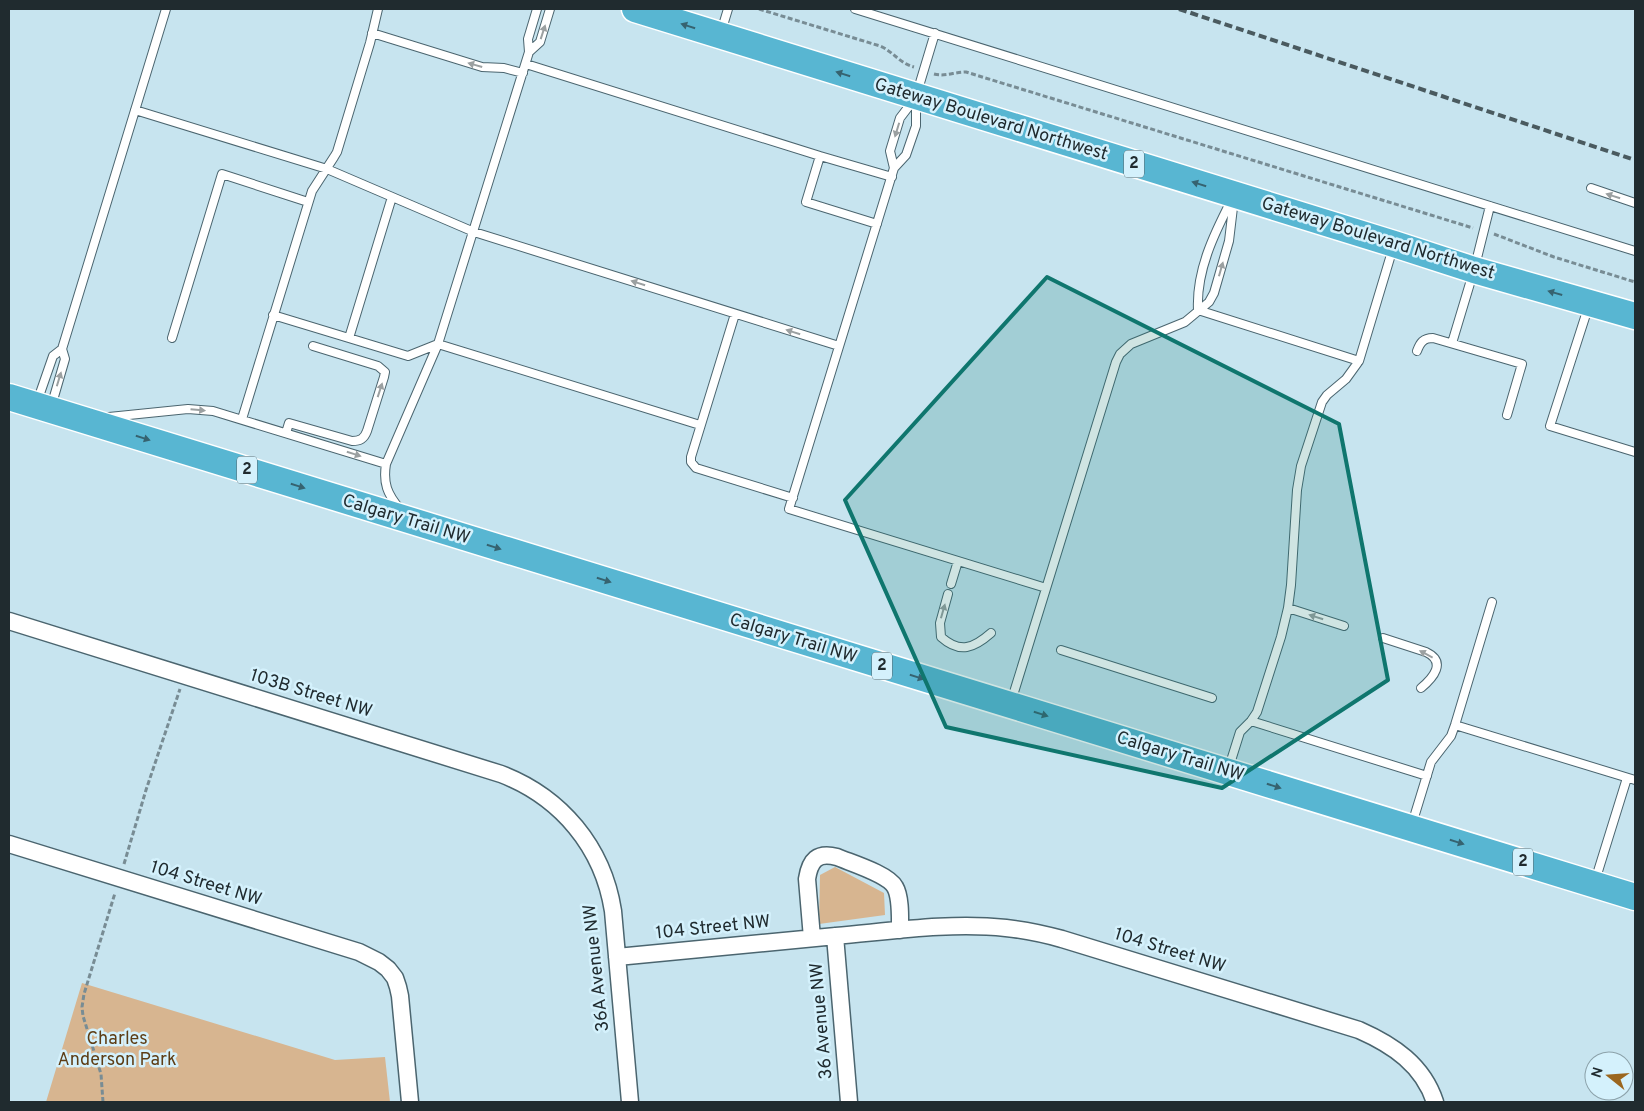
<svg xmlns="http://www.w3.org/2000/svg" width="1644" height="1111" viewBox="0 0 1644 1111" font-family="Overpass,sans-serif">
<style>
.green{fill:#d7b590}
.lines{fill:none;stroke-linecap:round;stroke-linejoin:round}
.service-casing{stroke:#4b656f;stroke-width:10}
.minor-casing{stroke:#4b656f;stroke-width:19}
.trunk-casing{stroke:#fff;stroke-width:29}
.path{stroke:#788c94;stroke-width:3;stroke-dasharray:5 2.5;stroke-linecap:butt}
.service{stroke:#fff;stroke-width:8}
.minor{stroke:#fff;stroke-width:16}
.trunk{stroke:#58b6d2;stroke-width:26}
.rail{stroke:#4a5a5f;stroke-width:4;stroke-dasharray:8 4;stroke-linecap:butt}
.oneway{fill:#366370}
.oneway2{fill:#9ba0a1}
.marked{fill:#0f766e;fill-opacity:0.2;stroke:#0f766e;stroke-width:4;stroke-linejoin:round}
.labels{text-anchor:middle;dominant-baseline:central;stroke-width:5;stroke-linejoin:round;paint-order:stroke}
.shield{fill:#d4f1fc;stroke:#56666c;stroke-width:1}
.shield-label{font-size:16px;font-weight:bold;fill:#202b2f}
.street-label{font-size:18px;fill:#202b2f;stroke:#d4f1fc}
.park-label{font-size:18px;fill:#5d3d15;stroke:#d4f1fc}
</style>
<rect width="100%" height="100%" fill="#c7e4ef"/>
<path class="green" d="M835,867L884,893L885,915L819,924L820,875Z
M82,983L335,1060L385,1057L390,1102H46Z"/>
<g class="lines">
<defs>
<path id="service" d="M855,9L1635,251
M721,32L728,9
M372,33L482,67L504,68L523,73
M935,33L916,96V126L906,155L894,168L789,509L1046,588
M529,52L540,42L550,9
M526,64L820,156
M135,110L327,169L474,232L839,346
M894,168L890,151L900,118L913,101
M1591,188L1635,203
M877,224L806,202L820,156L892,177
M1588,308L1550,426L1635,452
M1198,310L1359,361L1393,248
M1198,310C1196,271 1214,234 1231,201
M735,314L691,457V462L696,468L793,498
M273,315L408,356L438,344L700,425
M172,338L222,174L308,202
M349,338L392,197
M1452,343L1474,270L1490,206
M1417,351C1420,343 1423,338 1433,338L1522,364L1507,415
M37,402L53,356L62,349L166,9
M51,407L65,359L62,349
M109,417L188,409L213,411L386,464
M242,419L312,191L334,157L337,152L370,43L378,9
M286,433L289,423L352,441C360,441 364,439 367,431L384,377L385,372L378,366L313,346
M400,509C387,494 383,483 386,464L438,344L529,52L528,39L537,9
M951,584L958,561
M948,594L940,623L941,637C960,654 974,648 991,633
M1288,608L1344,626
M1383,638L1426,652C1447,662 1433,678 1421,688
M1061,650L1212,698
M1011,702L1116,362L1120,354L1131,344L1185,322L1209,302L1214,293L1229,241L1234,199
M1251,721L1427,776
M1455,725L1635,780
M1229,767L1240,732L1251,721L1257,712L1281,637L1288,608L1291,585L1297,490L1301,466L1322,402L1327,395L1346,379L1359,361
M1412,824L1431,762L1451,736L1455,725L1492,602
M1595,881L1627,778"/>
<path id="minor" d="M9,621L501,774C561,797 603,847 613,911L630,1102
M9,844L359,952L379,962L388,969L395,978L398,987L400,996L410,1102
M835,936L849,1102
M812,938L807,879C810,860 817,852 837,857C851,863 888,874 895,887C901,897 900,919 900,930
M617,957C690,950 763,943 836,936C892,931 950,922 1006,928C1025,930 1044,934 1062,939L1359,1030C1393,1045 1423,1065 1435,1102"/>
<path id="trunk" d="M635,9L1394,244L1474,270L1635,316
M9,397L1635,897"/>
</defs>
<use href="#service" class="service-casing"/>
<use href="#minor" class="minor-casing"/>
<use href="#trunk" class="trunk-casing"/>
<path class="path" d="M759,9L880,46C894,52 899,63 914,67
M934,74C945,77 954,72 966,72L1473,228
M1494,234L1554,257L1635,282
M124,864L146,790L180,689
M103,1102L101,1074L83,1016L82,1007L84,994L115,893"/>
<use href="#service" class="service"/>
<use href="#minor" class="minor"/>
<use href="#trunk" class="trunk"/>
<path class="rail" d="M1179,9L1635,160"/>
</g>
<defs><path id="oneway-solid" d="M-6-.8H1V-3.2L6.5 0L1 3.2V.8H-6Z" transform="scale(1.25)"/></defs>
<g class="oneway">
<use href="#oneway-solid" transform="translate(688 26) rotate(-162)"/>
<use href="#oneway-solid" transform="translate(843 74) rotate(-163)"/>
<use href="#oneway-solid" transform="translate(1199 184) rotate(-163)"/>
<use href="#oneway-solid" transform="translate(1555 293) rotate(-164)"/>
<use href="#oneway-solid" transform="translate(143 438) rotate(17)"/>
<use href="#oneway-solid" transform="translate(298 486) rotate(17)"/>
<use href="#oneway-solid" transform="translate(494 547) rotate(17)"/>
<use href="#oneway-solid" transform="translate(604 580) rotate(17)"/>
<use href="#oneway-solid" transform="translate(917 677) rotate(17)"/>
<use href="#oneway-solid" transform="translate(1041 714) rotate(17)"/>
<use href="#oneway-solid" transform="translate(1274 786) rotate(17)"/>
<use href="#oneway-solid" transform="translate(1457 842) rotate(17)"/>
</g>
<g class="oneway2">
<use href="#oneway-solid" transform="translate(543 32) rotate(-72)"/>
<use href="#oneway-solid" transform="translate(475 65) rotate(-164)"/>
<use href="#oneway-solid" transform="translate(897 130) rotate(107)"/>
<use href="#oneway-solid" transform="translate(1613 196) rotate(-162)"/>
<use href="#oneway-solid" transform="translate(1221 269) rotate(-74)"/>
<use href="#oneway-solid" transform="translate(638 283) rotate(-162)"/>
<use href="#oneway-solid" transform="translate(793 332) rotate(-163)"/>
<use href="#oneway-solid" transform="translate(59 379) rotate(-73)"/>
<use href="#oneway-solid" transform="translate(380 390) rotate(-72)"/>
<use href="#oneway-solid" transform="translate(198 410) rotate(5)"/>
<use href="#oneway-solid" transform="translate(354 454) rotate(17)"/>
<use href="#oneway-solid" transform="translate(943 611) rotate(-74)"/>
<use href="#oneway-solid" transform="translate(1316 617) rotate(-163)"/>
<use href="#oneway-solid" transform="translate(1426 654) rotate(-152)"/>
</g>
<path class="marked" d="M1047,277L1339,424L1388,680L1222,788L946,727L845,500Z"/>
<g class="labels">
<g class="shield">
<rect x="1124" y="150.5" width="20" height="27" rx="4"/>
<rect x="237" y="456.5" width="20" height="27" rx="4"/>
<rect x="872" y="652.5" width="20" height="27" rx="4"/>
<rect x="1513" y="848.5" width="20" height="27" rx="4"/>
</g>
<g class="shield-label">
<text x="1134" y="164">2</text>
<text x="247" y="470">2</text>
<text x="882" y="666">2</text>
<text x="1523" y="862">2</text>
</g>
<g class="street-label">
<text transform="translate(991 120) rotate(17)">Gateway Boulevard Northwest</text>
<text transform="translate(1378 239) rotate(17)">Gateway Boulevard Northwest</text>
<text transform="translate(406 520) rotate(17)">Calgary Trail NW</text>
<text transform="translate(793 639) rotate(17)">Calgary Trail NW</text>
<text transform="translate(311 694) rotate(17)">103B Street NW</text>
<text transform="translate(1180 757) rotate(17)">Calgary Trail NW</text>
<text transform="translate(206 884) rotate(17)">104 Street NW</text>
<text transform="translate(713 928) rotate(-6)">104 Street NW</text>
<text transform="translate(1170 951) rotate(17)">104 Street NW</text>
<text transform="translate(597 968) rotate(-96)">36A Avenue NW</text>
<text transform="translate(822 1021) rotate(-95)">36 Avenue NW</text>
</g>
<g class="park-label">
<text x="117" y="1039">Charles<tspan x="117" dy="21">Anderson Park</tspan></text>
</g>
</g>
<rect width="1644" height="1111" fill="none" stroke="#202b2f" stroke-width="20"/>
<g transform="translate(1609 1076) rotate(287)"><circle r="24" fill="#d4f1fc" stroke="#8ca2aa"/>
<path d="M0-4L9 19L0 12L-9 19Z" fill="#9b661e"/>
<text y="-8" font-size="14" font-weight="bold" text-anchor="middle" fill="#202b2f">N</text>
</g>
</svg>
